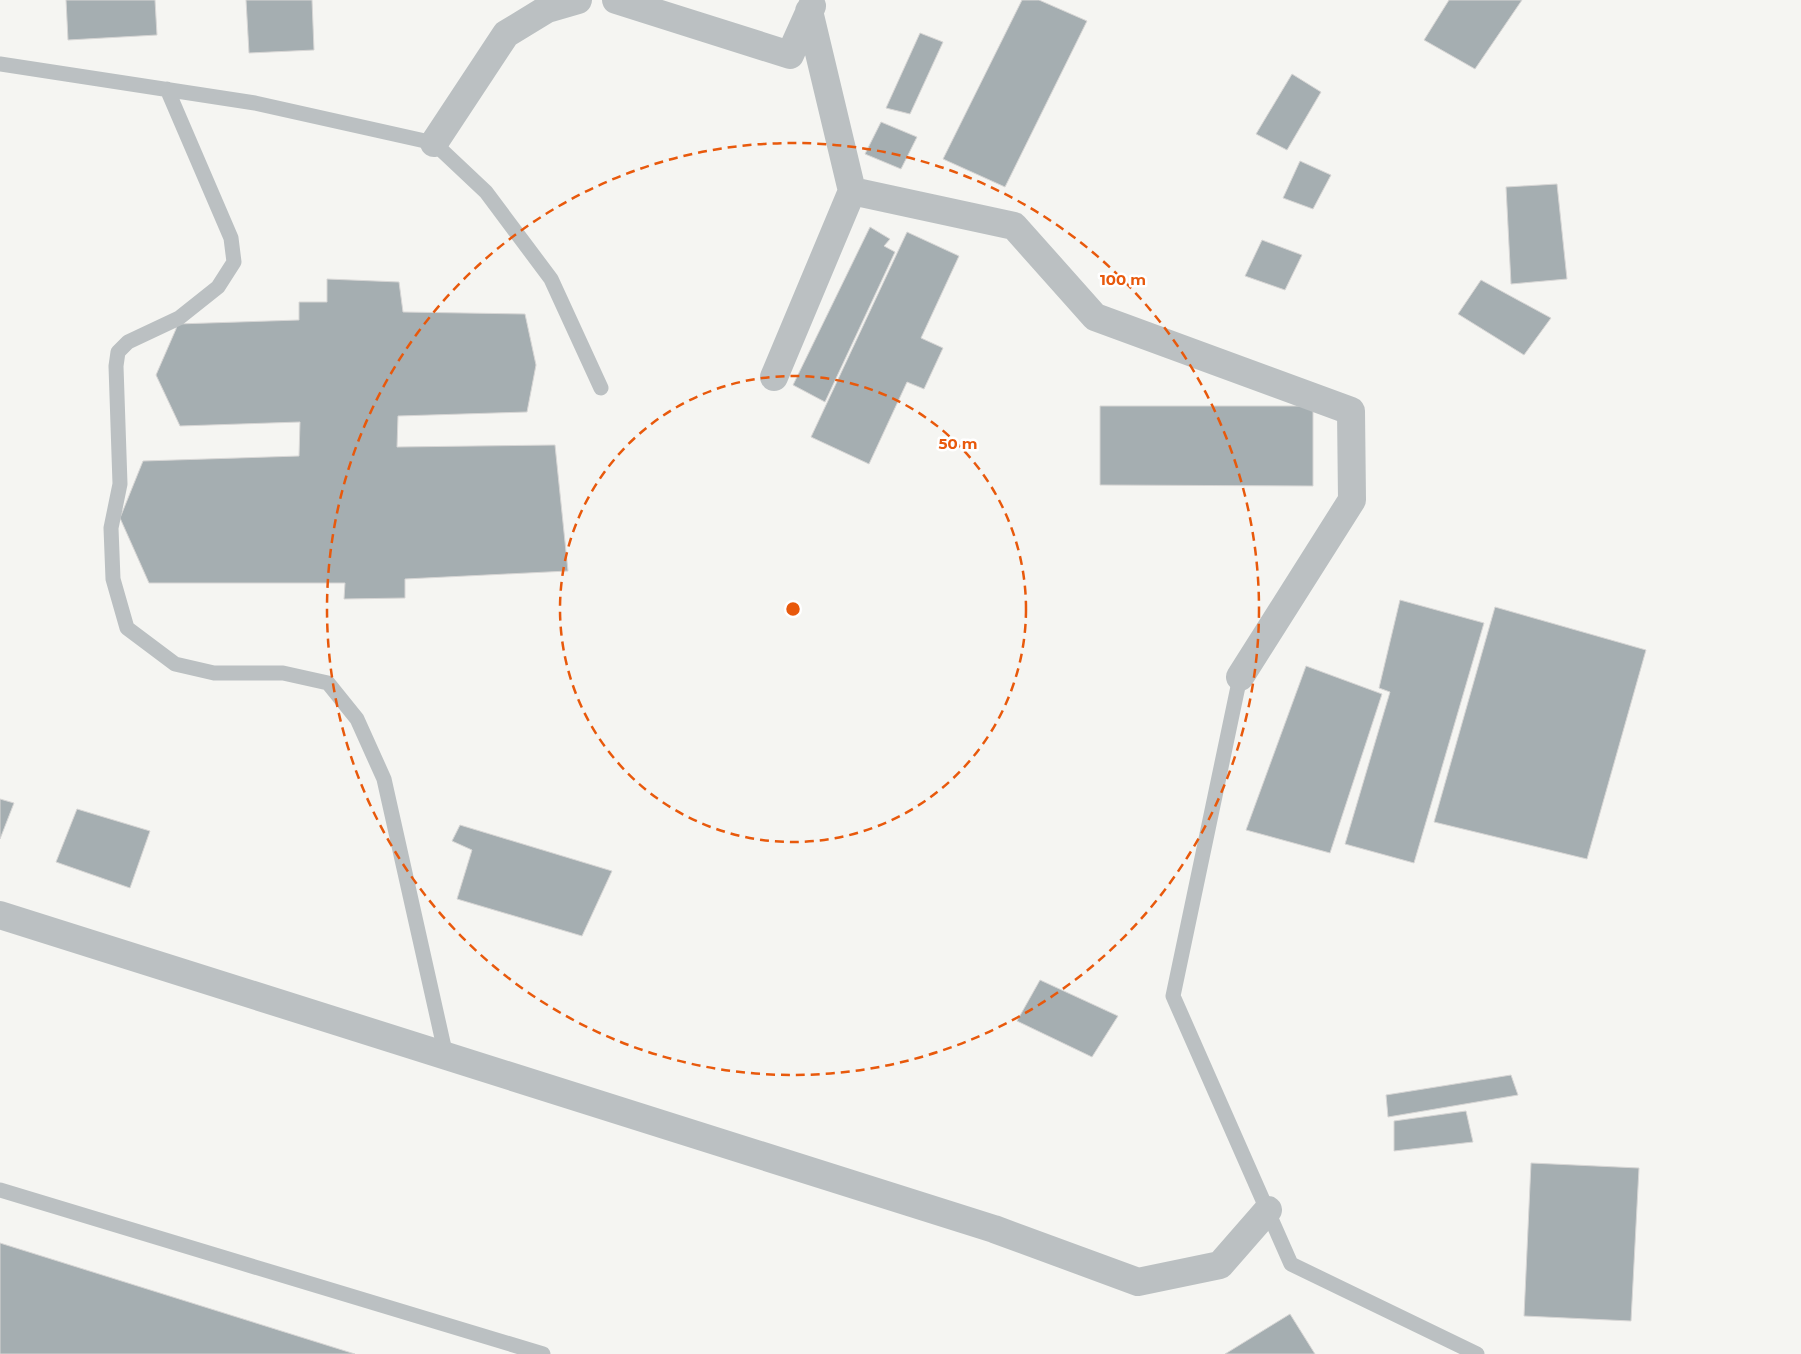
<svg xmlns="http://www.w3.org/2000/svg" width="1801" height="1354" viewBox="0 0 1801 1354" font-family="Montserrat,sans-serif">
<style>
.building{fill:#a5aeb1;stroke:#d7d6d5}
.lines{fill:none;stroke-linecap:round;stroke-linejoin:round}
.service{stroke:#bbc0c2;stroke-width:15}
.minor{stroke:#bbc0c2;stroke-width:28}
.ring{fill:none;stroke:#e8590c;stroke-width:2.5;stroke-dasharray:9 6}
.centre{fill:#e8590c;stroke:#fff;stroke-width:2.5}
.ring-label{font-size:15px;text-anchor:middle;font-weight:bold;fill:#e8590c;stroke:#fff;stroke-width:5;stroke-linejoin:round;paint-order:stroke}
</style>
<rect width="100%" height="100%" fill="#f5f5f2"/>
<path class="building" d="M66,0H155L157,35L68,40Z
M246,0H312L314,50L249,53Z
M1022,0H1039L1087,21L1005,187L943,159Z
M1449,0H1522L1475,69L1424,40Z
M920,33L943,42L910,114L886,108Z
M1292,74L1321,92L1287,150L1256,134Z
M881,122L917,137L901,169L865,154Z
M1300,161L1331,175L1313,209L1283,198Z
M1557,184L1567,279L1511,284L1506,187Z
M870,227L890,239L884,246L895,252L825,402L793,385Z
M907,232L959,256L921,338L943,348L924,389L907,382L869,464L811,437Z
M1262,240L1302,255L1285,290L1245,276Z
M327,279L399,282L403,312L525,314L536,365L527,412L398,416L397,447L555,445L568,571L405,579V598L344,599L345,583H149L120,518L143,461L299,456L300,422L180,426L156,375L176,329L177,324L299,320V302H327Z
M1481,280L1551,318L1524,355L1458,314Z
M1100,406H1313V486L1100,485Z
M1400,600L1484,623L1414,863L1345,844L1390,692L1379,688Z
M1495,607L1646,650L1587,859L1434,822Z
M1306,666L1382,694L1330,853L1246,830Z
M0,799L14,803L0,839Z
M77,809L150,831L130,888L56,862Z
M460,825L612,871L582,936L457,899L472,850L452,841Z
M1040,980L1118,1016L1092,1057L1017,1021Z
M1511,1075L1518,1095L1388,1117L1386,1095Z
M1466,1111L1473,1142L1394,1151V1121Z
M1531,1163L1639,1168L1631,1321L1524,1316Z
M0,1243L355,1354H0Z
M1290,1314L1315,1354H1225Z"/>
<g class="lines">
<path class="service" d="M0,64L255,103L434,143L486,192L551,279L601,388
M167,89L231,238L234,262L218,287L179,318L128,342L118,352L116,366L120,484L111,528L113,579L127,628L175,664L214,673H283L328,683L357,719L384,779L446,1056
M1240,677L1173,996L1291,1264L1477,1354
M0,1190L543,1354"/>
<path class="minor" d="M616,0L790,55L812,6
M434,143L506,34L547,9L578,0
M852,191L1014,226L1095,317L1351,411L1352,500L1240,677
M774,377L852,191L809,11
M0,915L994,1229L1138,1282L1220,1265L1268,1210"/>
</g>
<g class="ring">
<circle cx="793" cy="609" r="233"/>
<circle cx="793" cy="609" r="466"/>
</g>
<circle cx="793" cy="609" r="8" class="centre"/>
<g class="ring-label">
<text x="1123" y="285">100 m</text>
<text x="958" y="449">50 m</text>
</g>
</svg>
